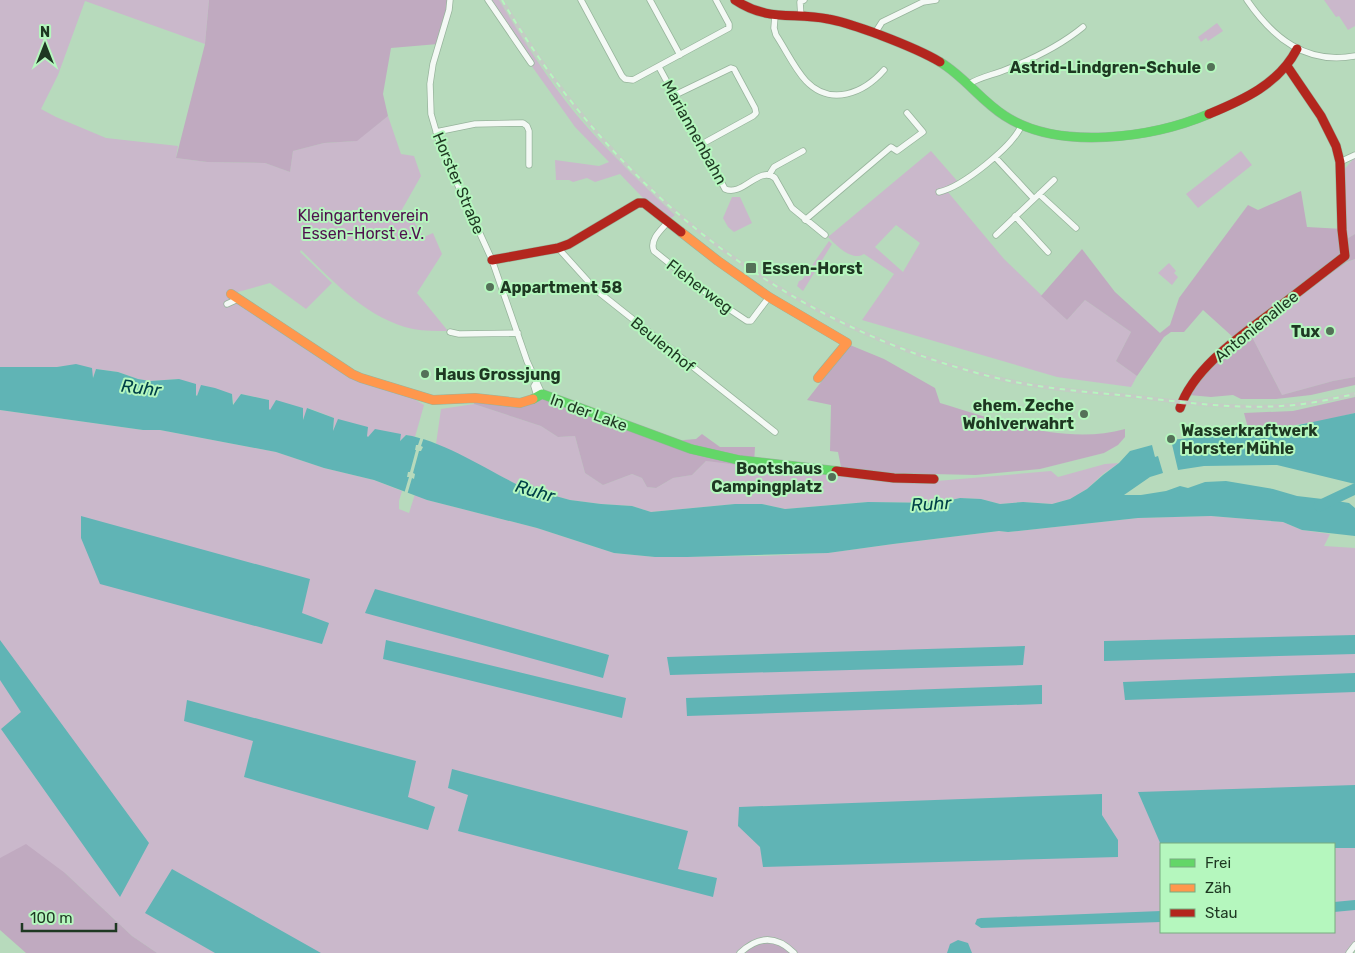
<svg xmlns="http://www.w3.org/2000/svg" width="1355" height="953" font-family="Rubik,sans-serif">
	<rect width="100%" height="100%" fill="#b7dabc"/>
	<!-- green -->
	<path fill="#cab8cb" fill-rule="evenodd" d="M0 0H209L205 44 85 1 58 75 41 109 56 117 106 138 178 146 176 158 207 162 265 163 290 172 293 151 324 143 356 141 388 116 401 154 414 156 421 176 400 213 414 222 424 237 433 233 442 254 417 293 448 331C436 331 424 331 413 329 367 319 333 281 301 250L300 252 332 283 306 309 270 283 238 292 237 297 351 375 406 394 424 405 415 437 406 435 400 441V434L368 437 333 431 334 418 308 408 303 420 276 400 271 410H269V400L241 394 234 405 232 394 198 396 179 379 150 381 138 379 118 372 96 369 93 378 76 365 57 367H0Z
		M489 0H499C526 44 554 90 588 128 616 159 645 187 675 215L669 220 643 198 620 174 595 182 587 178 573 182 569 180H556L555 160 599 166 609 162 575 127 531 65Z
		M1324 0H1355V26L1348 30 1339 16 1336 17Z
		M1217 23 1223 31 1208 41 1206 38 1201 42 1198 37Z
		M931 151 959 183 947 191 1004 259 1067 320 1085 300 1131 332 1116 361 1137 376 1131 387 1057 377 862 320 894 274 864 254C852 262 836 245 828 237ZM896 225 920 243 903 272 875 247Z
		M1241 151 1252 165 1198 208 1186 194Z
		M1355 157V234L1345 240 1343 171Z
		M732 197H740L752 223 734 232 728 227 723 218Z
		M829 241 832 244 803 291 797 286 799 281 802 280Z
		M1355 259V377L1333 381 1282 395 1251 335C1280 312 1322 273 1355 259Z
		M1169 263 1176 271 1174 273 1178 277 1172 285 1158 273Z
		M474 404 541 426 558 437 575 436 585 473 603 485 632 474 642 478 647 487 656 488 673 478 692 475 706 461 765 464 937 481 1051 471 1058 477 1105 464 1119 463 1103 474 1087 489 1077 495 1070 499 1052 504 1023 502 1000 504 981 499 960 498 938 503 868 502 785 509 762 504H735L651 512 632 506 601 504 570 500 541 492 530 484H516L436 444 441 409Z
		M0 410 143 430H160L276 452 324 468 374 480 402 491 399 501V509L409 513 415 494 427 500 537 528 614 553 655 557 761 556 828 553 893 544 999 531 1009 532 1138 518 1211 516 1283 522 1302 530 1330 534 1324 546 1355 548V943L1347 953H797C778 931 756 933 736 953H157L132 936 65 873 0 860ZM1161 844H1334V932H1161Z"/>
	<!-- forest -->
	<path fill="#c0aac0" d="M209 0H450L438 44 391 48 383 94 388 116 357 141 324 143 293 151 290 172 265 163 207 162 176 158 205 44Z
		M1301 191 1307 227 1343 229 1345 240 1355 234V259L1347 262 1314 285 1251 335 1282 395 1333 381 1355 377V385L1311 395 1276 399H1241L1233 395 1211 397 1189 395C1199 376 1232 346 1250 335H1241L1234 338 1203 310 1184 332H1171L1164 337 1137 376 1116 361 1131 332 1085 300 1067 320 1041 296 1082 249 1115 292 1160 333 1170 325 1179 298 1248 205 1258 210Z
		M850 345 884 359 935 388 940 403C997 420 1065 446 1125 429V437L1118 445 1104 453 1040 469 976 475 842 472 838 452 830 451 831 405 807 400Z
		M542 395 675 443 684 440 696 439 702 434 720 447H755L754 463 765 464V471L732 464 706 461 692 475 673 478 656 488 647 487 642 478 632 474 603 485 585 473 575 436 558 437 541 426 474 404 475 399 520 404Z
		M1355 397V413L1322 421 1249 432 1244 413 1293 411Z
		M26 844 65 873 132 936 157 953H26L0 930V858Z
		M761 942H774L793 953H745L751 946Z"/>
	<!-- water -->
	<path fill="#60b4b5" d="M76 364 92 368 93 378 96 369 118 372 138 379 150 381 179 379 196 384V395L197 396 201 385 215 388 232 394 233 405 241 394 269 400V409L270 410 276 400 303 408V420L307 408 334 418 333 431 338 419 368 427 367 436 368 437 375 429 401 434 400 441 406 435C440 440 485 468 516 484H530L541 492 570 500 601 504 632 506 651 512 735 504H762L785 509 868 502 938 503 960 498 981 499 1000 504 1023 502 1052 504 1070 499 1087 489 1103 475 1119 463 1130 451 1152 445 1155 457 1158 456 1163 473 1150 477 1124 495H1141L1166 491 1180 486 1188 488 1205 482 1226 481 1273 489 1297 496 1331 500 1349 503 1355 508V536L1302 530 1283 522 1211 516 1138 518 1008 532 999 531 893 544 828 553 687 557H655L614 553 537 528 427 500 374 480 324 468 276 452 160 430H143L0 410V367H57Z
		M1355 413V484L1277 465 1204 466 1178 470 1171 440 1289 427Z
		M81 516 310 579 302 613 329 623 322 644 100 584 81 538Z
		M375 589 609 655 603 678 365 613Z
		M1355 635V654L1104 661V641Z
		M0 640 149 843 120 897 1 729 21 712 0 680Z
		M386 640 626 698 622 718 383 659Z
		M1025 646 1023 665 670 675 667 657Z
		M1355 673V692L1125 700 1123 682Z
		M1042 685V704L687 716 686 698Z
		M187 700 416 761 408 797 435 807 428 830 244 777 253 741 184 721Z
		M452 769 688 831 678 869 717 878 713 897 458 831 468 795 448 788Z
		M1355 785V848H1334V844L1161 845 1138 792Z
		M1102 794V815L1118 840V857L763 867 760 847 738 826 739 807Z
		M172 869 321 953H215L145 913Z
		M1355 900V910L1334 912V902Z
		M1161 911V922L981 928 975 924 977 919 981 918Z
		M958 940 968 943 972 953H947L950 944Z"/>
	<!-- pier -->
	<path fill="#b7dabc" d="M421 436 424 437 421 446 423 447 421 451H419L413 473 415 474 414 479 412 478 407 495 404 494 409 477H407L408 472H410L416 450H415L416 445H418Z"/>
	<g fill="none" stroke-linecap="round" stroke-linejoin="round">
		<!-- river -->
		<path stroke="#60b4b5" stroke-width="11" d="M1319 506 1355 489"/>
		<defs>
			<path id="street" d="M450 0 449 10 433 64 430 84 431 114 441 148 492 260 527 361 542 394
				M488 0 531 63
				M581 0 622 76 625 79 633 80 729 28V24L716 0
				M650 0 680 55
				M1247 0C1273 38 1306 65 1355 56
				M775 16 774 28 776 35C786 50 794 68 806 81 831 107 864 93 884 70
				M801 17 800 2 804 0
				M875 33 882 22 923 2 936 0
				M659 67 725 189C743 197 759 165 775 178L792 208 825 235
				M969 84C980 77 993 75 1005 70 1033 59 1060 46 1083 27
				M675 95 731 68 734 69 755 108 756 113 753 116 702 144
				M436 132 475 124 523 123 527 126 529 131V165
				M995 157 1034 199
				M1340 162 1355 155
				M769 175 774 167 803 151
				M939 192C962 187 1014 146 1022 124
				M1039 194 1076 228
				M1015 216 1048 252
				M805 220 891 147 897 151 923 132 907 113
				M668 222C661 230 649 240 654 251L714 299 747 321H751L769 297
				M996 235 1054 180
				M558 248 596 290 775 432
				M227 304 238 299
				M450 332 459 334 518 333
				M536 383 534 386 537 396
				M740 953C758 936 776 935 794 953
				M1349 953 1355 945"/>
			<path id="fast" d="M940 62C965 77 981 101 1005 116 1059 151 1152 138 1209 114
				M533 399 542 394 691 449 739 460 836 471"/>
			<path id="slow" d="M681 232 718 261 769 297 847 343 818 378
				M231 294 352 374 361 378 433 400 475 398 520 403 533 399"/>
			<path id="jam" d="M735 0C768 22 793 12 828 19 846 22 863 29 880 35 901 43 922 51 940 62
				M1209 114C1243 100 1279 84 1297 49
				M492 260 558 248 569 244 638 203H644L681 232
				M1180 408C1193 368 1242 335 1275 310 1298 292 1322 274 1345 256L1342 230 1340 162 1336 146 1321 116 1287 66
				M836 471 894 478 934 479"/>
		</defs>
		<!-- street casing -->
		<use href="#street" stroke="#97b49c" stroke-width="7"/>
		<!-- fast casing -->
		<use href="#fast" stroke="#97b49c" stroke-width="10"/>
		<!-- slow casing -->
		<use href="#slow" stroke="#97b49c" stroke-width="10"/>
		<!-- jam casing -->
		<use href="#jam" stroke="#97b49c" stroke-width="10"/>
		<!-- street -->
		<use href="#street" stroke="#f4f9f5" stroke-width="5.5"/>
		<!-- fast -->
		<use href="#fast" stroke="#63d668" stroke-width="9"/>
		<!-- slow -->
		<use href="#slow" stroke="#ff974d" stroke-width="9"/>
		<!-- jam -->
		<use href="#jam" stroke="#b3261e" stroke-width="9"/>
		<defs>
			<path id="rail" d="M502 0C615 192 787 330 1005 380 1046 389 1089 392 1130 396 1180 402 1231 409 1281 406 1306 405 1331 399 1355 394"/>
		</defs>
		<!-- rail casing -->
		<use href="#rail" stroke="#c3cdc4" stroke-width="4"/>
		<!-- rail -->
		<use href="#rail" stroke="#b5f7be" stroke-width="2" stroke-dasharray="5.5" stroke-linecap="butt"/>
	</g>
	<!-- markers -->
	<g fill="#547158" stroke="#b5f7be" stroke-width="2">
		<circle cx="1211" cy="67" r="5"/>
		<rect x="745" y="262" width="12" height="12" rx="2.5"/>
		<circle cx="490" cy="287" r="5"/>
		<circle cx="1330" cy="331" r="5"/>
		<circle cx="425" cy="374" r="5"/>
		<circle cx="1084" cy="414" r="5"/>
		<circle cx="1171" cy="439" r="5"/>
		<circle cx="832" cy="477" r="5"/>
	</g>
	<g text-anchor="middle" stroke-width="4" stroke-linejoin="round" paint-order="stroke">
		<!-- poi labels -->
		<g font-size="16" font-weight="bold" fill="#1e3822" stroke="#b5f7be" text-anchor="end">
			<text x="1201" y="73">Astrid-Lindgren-Schule</text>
			<text x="762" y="274" text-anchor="start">Essen-Horst</text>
			<text x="500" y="293" text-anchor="start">Appartment 58</text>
			<text x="1320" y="337">Tux</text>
			<text x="435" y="380" text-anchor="start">Haus Grossjung</text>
			<text x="1074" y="411">ehem. Zeche<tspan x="1074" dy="18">Wohlverwahrt</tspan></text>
			<text x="1181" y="436" text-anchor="start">Wasserkraftwerk<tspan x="1181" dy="18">Horster Mühle</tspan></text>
			<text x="822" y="474">Bootshaus<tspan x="822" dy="18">Campingplatz</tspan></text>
		</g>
		<!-- street labels -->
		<g font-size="16" fill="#1e3822" stroke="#b5f7be">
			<text transform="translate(695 132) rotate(61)" y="6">Mariannenbahn</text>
			<text transform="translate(459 183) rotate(67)" y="6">Horster Straße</text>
			<text transform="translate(700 286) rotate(37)" y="6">Fleherweg</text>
			<text transform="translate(1256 326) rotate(-39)" y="6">Antonienallee</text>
			<text transform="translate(663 344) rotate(39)" y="6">Beulenhof</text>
			<text transform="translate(589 412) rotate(20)" y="6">In der Lake</text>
		</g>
		<!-- park labels -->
		<g font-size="16" fill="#4f114e" stroke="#b5f7be">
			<text x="363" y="221">Kleingartenverein<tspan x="363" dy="18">Essen-Horst e.V.</tspan></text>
		</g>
		<!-- water labels -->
		<g font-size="18" font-style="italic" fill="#004048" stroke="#b5f7be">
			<text transform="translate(141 388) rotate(7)" y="6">Ruhr</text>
			<text transform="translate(535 491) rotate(16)" y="6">Ruhr</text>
			<text transform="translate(931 504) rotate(-3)" y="6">Ruhr</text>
		</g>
	</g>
	<!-- legend -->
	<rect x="1160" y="843" width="175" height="90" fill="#b5f7be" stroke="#79ab80"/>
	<rect x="1170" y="859" width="25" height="8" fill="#63d668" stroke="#79ab80"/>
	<text x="1205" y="868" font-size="15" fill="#1e3822">Frei</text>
	<rect x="1170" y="884" width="25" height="8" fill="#ff974d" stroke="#79ab80"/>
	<text x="1205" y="893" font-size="15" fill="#1e3822">Zäh</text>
	<rect x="1170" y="909" width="25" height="8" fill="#b3261e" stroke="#79ab80"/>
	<text x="1205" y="918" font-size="15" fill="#1e3822">Stau</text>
	<!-- north arrow -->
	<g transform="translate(45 45)" stroke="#b5f7be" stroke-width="4" paint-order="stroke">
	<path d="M0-4L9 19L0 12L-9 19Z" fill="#1e3822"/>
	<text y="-8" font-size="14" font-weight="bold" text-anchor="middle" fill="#1e3822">N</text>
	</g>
	<!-- scale -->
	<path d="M22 923v8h94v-8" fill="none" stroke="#1e3822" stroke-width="2.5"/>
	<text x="30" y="923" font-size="15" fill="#1e3822" stroke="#b5f7be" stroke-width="4" paint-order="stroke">100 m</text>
</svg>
